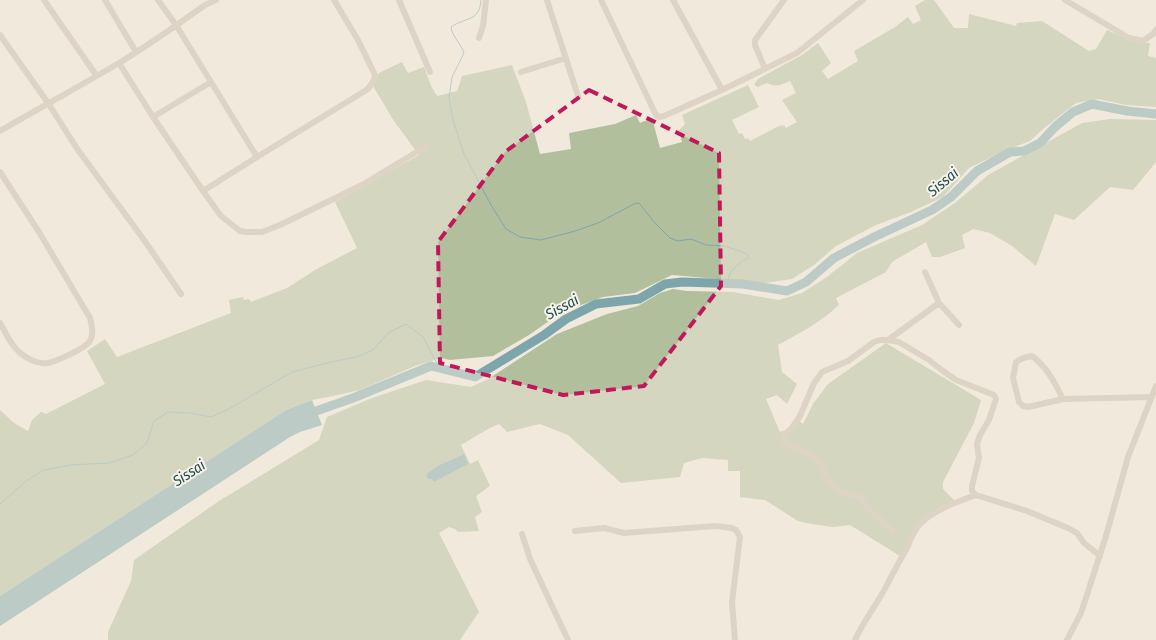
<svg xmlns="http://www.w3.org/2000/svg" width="1156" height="640" font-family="'Fira Sans Condensed',sans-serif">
	<rect width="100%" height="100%" fill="#f1e9dc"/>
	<!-- green -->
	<path fill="#b1bf9d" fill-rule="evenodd" d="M925 0H934L954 28H968L969 14 1016 26 1017 23 1042 21 1089 51 1096 49 1107 30 1134 42 1150 43 1148 56 1156 58V107L1126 105 1098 99 1076 103 1043 129 1030 141 1006 150 969 168 943 197 911 212 876 225 836 246 814 265 792 279 765 283 672 275 635 293 603 297 562 312 529 335 493 356 450 360 441 358 415 366 360 390 333 396 312 400 286 410 0 596V410L14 423 28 431 32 420 41 412 46 414 105 384 87 351 105 339 117 357 231 313 229 300 243 297 244 300 249 299 251 302 287 288 315 270 357 248 335 202 419 155 394 121 373 86 379 73 402 62 408 73 424 67 431 86 437 96 457 91 462 76 512 65 526 102 540 154 571 149 569 133 615 124 636 115 640 123 652 118 660 148 682 142 679 130 685 124 682 115 748 85 759 107 732 120 739 134 742 133 745 139 748 138 750 141 781 125 782 126 784 125 786 128 797 122 782 100 796 93 790 81C780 85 777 88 767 83L758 87 754 85 758 79 802 55 818 43 831 63 822 71 828 79 858 61 854 51 895 27 908 17 913 24 921 20 915 6Z
		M1110 119 1156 120V162L1133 190 1110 187 1074 220 1055 214 1036 266 1012 246 990 233 973 229 962 235 965 248 940 257H932L926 242 892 262 886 272 836 298 839 305C821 322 800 333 778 345L782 372 797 384 787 404 777 395 766 399 780 432 793 428 799 421 803 424 813 404 828 384 886 343 981 400 974 423 943 482V489L955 501 917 524 900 556 850 525 833 527 811 524 798 521 765 500 740 497V471H728V460L702 458 684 463 680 477 621 483 568 435 540 424 507 432 499 424 488 429 461 445 470 464 478 460 490 486 476 496 482 512 475 517 479 531 458 532 455 529 449 527 439 533 479 612 460 640H108V632L131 581 134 560 219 501 319 440 327 417 372 398 426 380 471 387 488 379 557 334 607 314 638 306 660 293 673 289 687 291 733 292 779 300 802 293 827 277 857 253 922 225 955 203 988 175 1082 123ZM464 454 450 473 434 482 426 474 437 466Z"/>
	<!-- water -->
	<path fill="#7da6ac" d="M312 400 322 425 300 432 290 437 0 626V596L286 410Z
		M464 454 468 464 434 482 431 479H428L426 474 437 466Z"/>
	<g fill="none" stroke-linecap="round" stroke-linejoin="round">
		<!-- stream -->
		<path stroke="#7da6ac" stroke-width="1" d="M481 0C480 22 465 17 451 27 452 37 461 43 464 53L452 77 449 98 453 120 464 154 491 205 506 229 520 237 541 240 575 231 598 223 634 204 639 203 654 222 670 238 678 241 691 239 706 245 724 246 740 251 748 255V258C736 265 730 269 727 283
			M0 504 26 481 44 470 71 465 109 463 133 455 147 443 154 421 168 412 190 413 211 417 229 409 292 372 331 362 356 357 373 350 388 333 406 324 423 337 440 369"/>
		<!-- river -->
		<path stroke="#7da6ac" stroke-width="9" d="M305 415 353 398 431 366 475 377 544 335 566 319 596 304 639 299 665 284 682 282 743 284 787 291 806 282 834 258 874 237 932 210 951 197 977 171 1010 152 1024 151 1040 143 1055 127 1073 112 1092 104 1127 111 1156 114"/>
		<!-- minor -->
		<path stroke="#c8baa9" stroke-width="6" d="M44 0 96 75
			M105 0 136 52
			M399 0 430 72
			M547 0 578 96
			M601 0 656 115 659 117 664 116 722 90 797 53 863 0
			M673 0 722 90
			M1065 0 1129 38 1143 41 1153 34 1156 30
			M0 35 48 103 78 150 144 240 181 294
			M479 38 483 26 486 0
			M119 63 153 117 203 191 221 216 240 231 246 232H262L280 225 362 185 425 147
			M765 69 755 45V40L784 0
			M521 72 566 58
			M153 117 211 82 176 25 158 0
			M0 131C40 108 80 86 119 63 149 45 177 25 205 5L216 0
			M257 157 368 89 374 80 375 75 358 40 334 0
			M0 172 39 232 90 318C92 326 94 333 90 341 86 348 57 361 48 363 41 364 32 361 26 357 13 350 7 335 0 323
			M203 191 257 157 211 82
			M939 303 959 325
			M888 340 939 303 925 272
			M1063 399C1055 383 1047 367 1032 356L1023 358 1016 362 1013 378 1019 402 1023 406 1028 407 1063 399 1151 397
			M575 531 604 528 624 533 715 526 732 528 736 530 740 537 732 602 735 640
			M892 531 875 515 867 507 862 499 859 497 840 492 837 490 828 479 818 460 796 447 790 446 784 441V437L786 433 792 428 800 416 814 383 822 372 848 361 874 342 880 340H888L899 342 929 360 939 368 956 380 994 395 996 399 989 420 980 435 977 444 979 458 972 486V491L976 495 1027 511 1068 528 1077 533 1084 543 1100 556
			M522 534 530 559 568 640
			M855 640C864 620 878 603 888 583 894 571 901 559 908 546 911 538 915 529 921 523 936 509 957 502 976 495
			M1067 640 1081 613 1106 536 1128 457 1156 386"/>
	</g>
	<!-- marked area -->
	<path d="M0 0H1156V640H0ZM589 90 719 153 721 286 644 386 563 395 440 363 438 242 505 152Z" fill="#f1e9dc" fill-opacity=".55" fill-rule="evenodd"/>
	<path fill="none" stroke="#c2185b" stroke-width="4" stroke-dasharray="10 6" stroke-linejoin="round" d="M589 90 719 153 721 286 644 386 563 395 440 363 438 242 505 152Z"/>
	<g text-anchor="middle" stroke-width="4" stroke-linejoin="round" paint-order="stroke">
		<!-- water labels -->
		<g font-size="15" font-style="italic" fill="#204d55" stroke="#f8f2e8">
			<text transform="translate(943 182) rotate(-40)" y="5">Sissai</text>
			<text transform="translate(562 307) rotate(-29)" y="5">Sissai</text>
			<text transform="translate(189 473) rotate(-33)" y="5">Sissai</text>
		</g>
	</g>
</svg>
